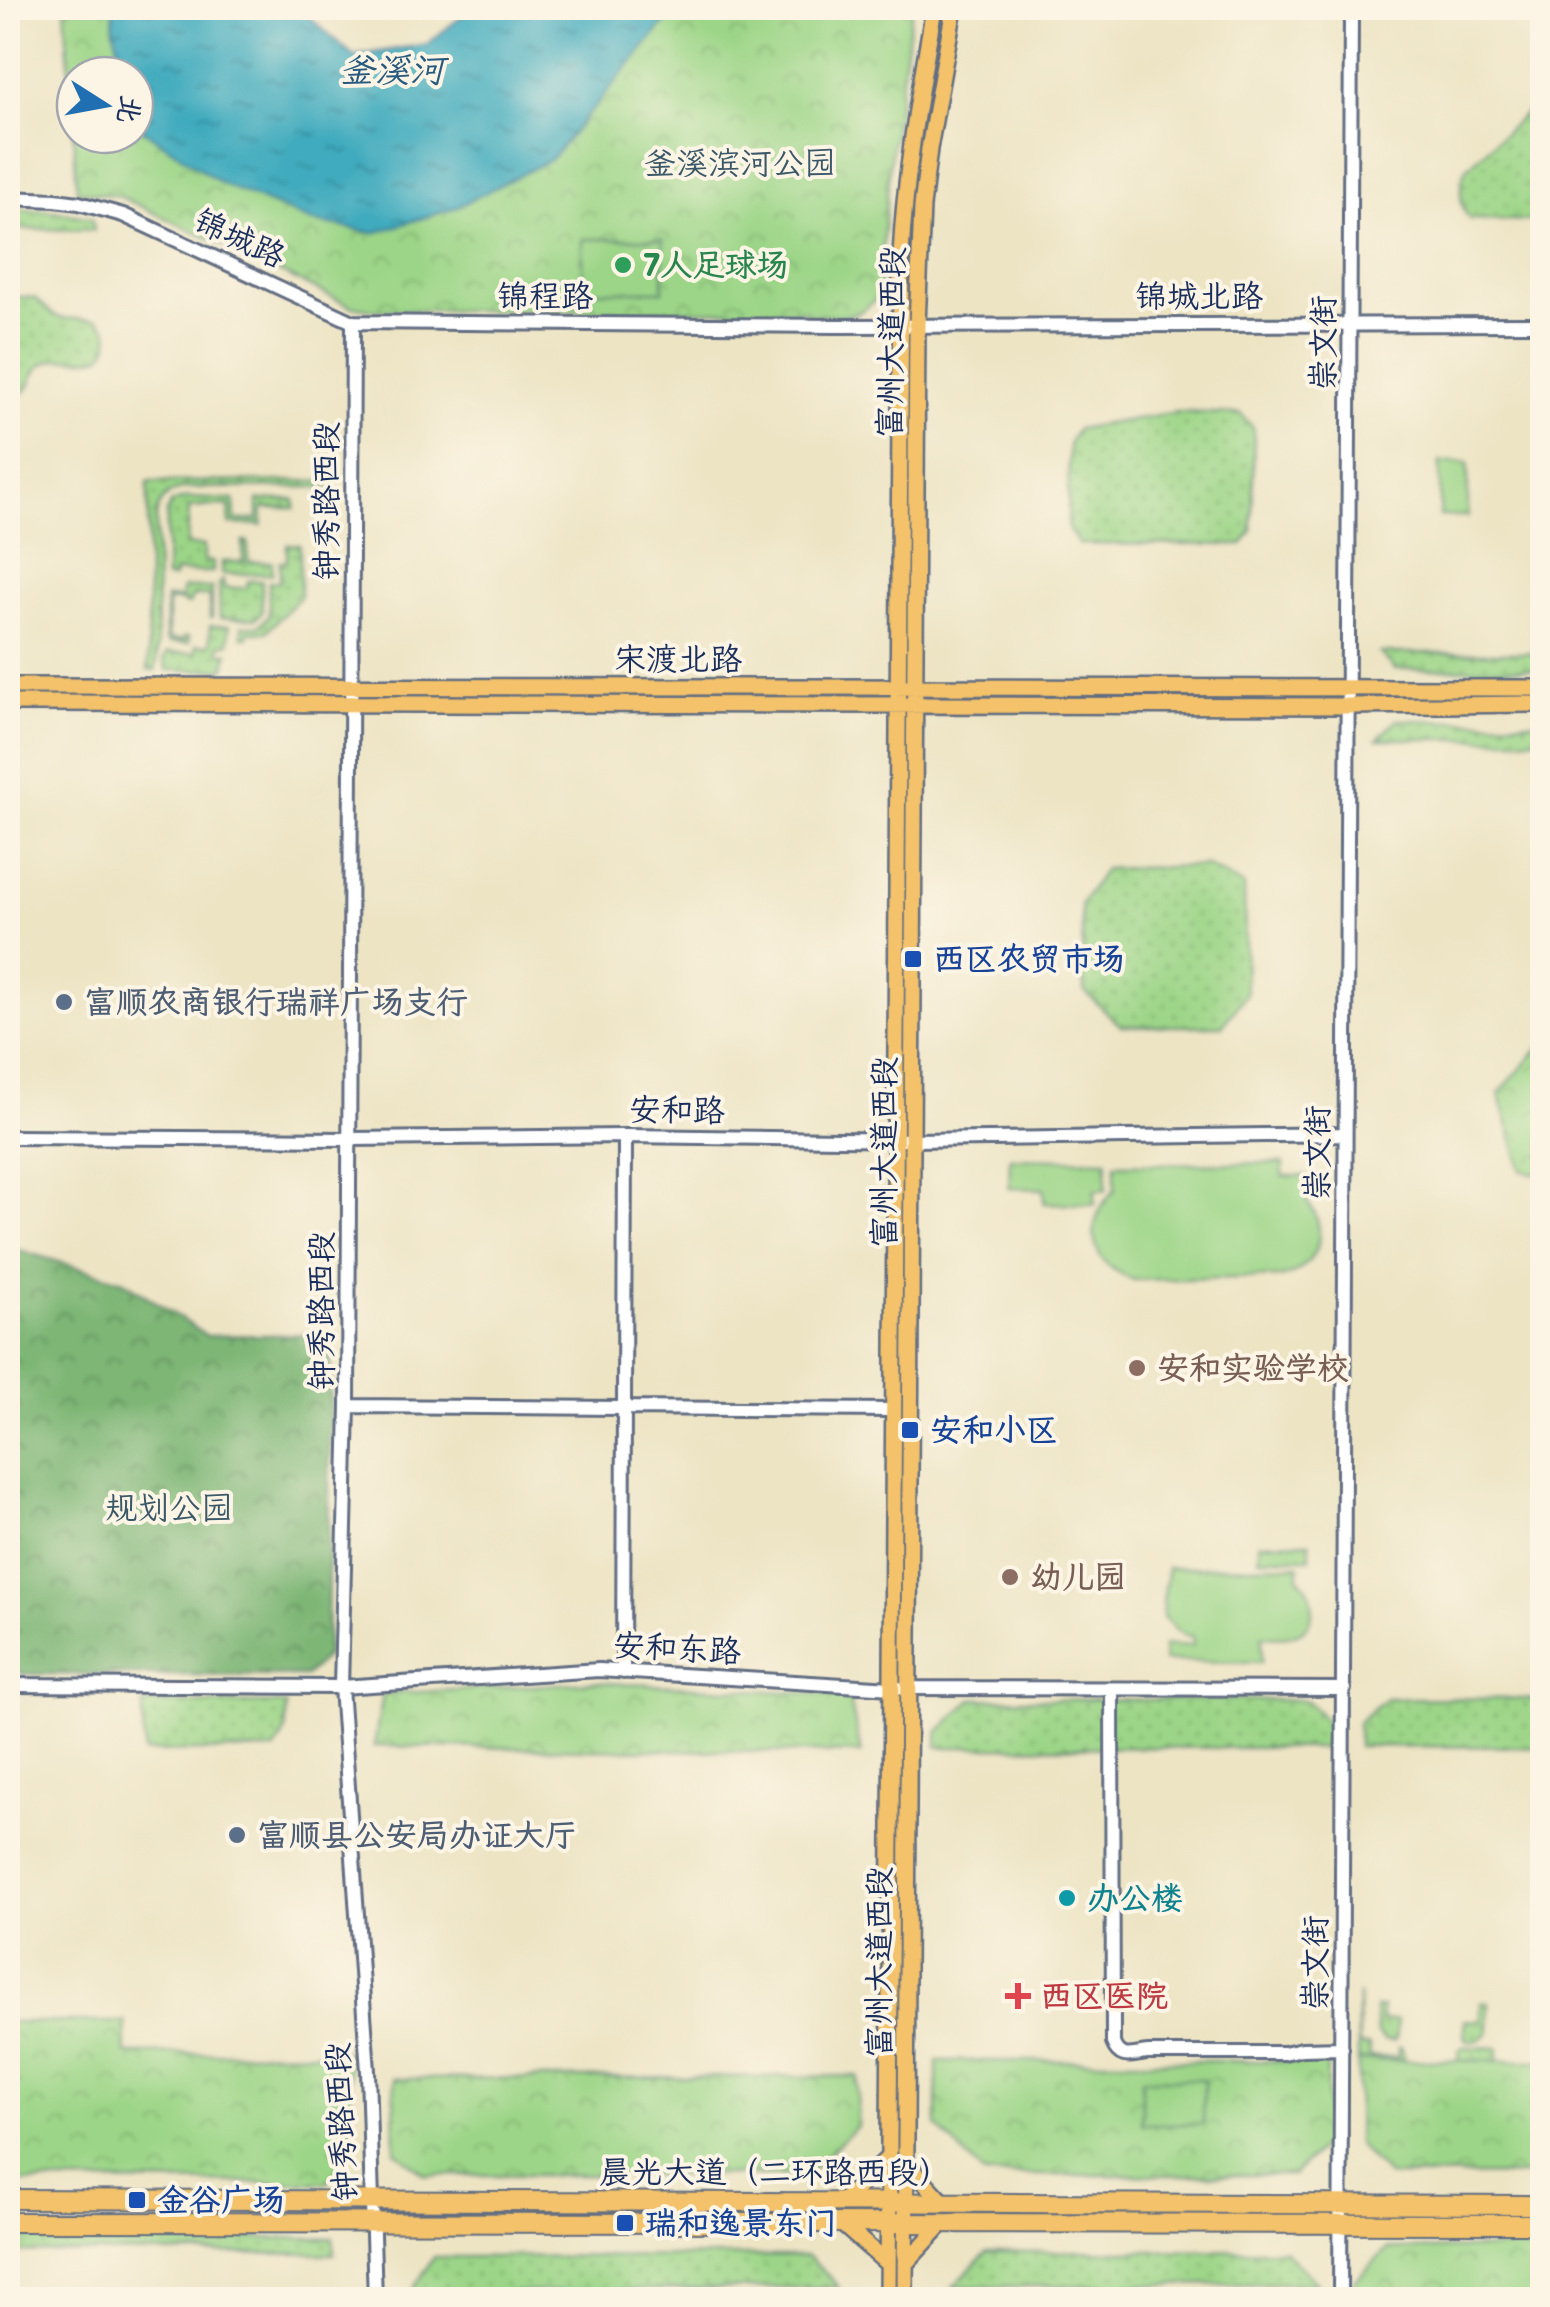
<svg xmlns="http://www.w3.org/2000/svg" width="1550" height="2307" font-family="'Balsamiq Sans','LXGW WenKai TC',sans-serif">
	<defs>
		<pattern id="grass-dots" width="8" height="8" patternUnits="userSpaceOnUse" patternTransform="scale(2.5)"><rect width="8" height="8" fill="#9cd587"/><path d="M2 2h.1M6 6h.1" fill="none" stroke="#86b777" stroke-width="1.8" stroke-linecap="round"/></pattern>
		<pattern id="forest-crowns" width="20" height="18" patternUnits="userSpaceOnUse" patternTransform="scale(2.5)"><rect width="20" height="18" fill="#7db674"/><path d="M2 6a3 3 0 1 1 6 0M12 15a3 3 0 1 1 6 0" fill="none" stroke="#669462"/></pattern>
		<pattern id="park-crowns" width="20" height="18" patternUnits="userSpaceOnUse" patternTransform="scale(2.5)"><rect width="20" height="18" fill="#9cd587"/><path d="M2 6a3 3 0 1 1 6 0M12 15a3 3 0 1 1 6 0" fill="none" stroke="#86b777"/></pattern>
		<pattern id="water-ripples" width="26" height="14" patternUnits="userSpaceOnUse" patternTransform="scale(2.5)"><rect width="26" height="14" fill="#3fabbe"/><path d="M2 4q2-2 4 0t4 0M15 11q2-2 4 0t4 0" fill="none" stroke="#348c9e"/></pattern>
	</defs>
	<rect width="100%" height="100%" fill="#fcf5e5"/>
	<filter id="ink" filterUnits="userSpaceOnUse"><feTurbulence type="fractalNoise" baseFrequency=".01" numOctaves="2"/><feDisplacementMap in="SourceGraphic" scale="20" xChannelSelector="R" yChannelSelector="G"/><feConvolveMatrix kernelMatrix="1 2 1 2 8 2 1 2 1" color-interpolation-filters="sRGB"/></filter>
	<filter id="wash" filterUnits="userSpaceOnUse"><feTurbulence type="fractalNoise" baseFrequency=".0048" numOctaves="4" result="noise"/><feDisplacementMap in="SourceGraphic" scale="40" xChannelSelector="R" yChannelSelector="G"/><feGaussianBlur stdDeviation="2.25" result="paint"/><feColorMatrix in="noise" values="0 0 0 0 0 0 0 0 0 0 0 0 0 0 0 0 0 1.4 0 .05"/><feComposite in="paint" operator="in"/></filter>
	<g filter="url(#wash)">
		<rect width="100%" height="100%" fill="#ede4c4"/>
		<!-- grass -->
		<path fill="url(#grass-dots)" stroke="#5c8272" stroke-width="2.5" d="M1542 98V221L1470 219C1458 208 1459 182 1466 169Z
			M8 209 55 211 92 218 94 230 8 229Z
			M8 296 35 298 51 313 61 318 98 320 108 330C116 378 62 347 41 366 25 379 37 395 8 395Z
			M1176 412 1241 414 1254 429 1252 531 1242 545 1079 544 1068 529 1069 442 1077 429Z
			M332 481 330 485 321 487 185 488C168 491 158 500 156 518L157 662 155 670H148V482Z
			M186 498 234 500 235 520H258V500H295V508H263L262 525 230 524 229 505 189 508 187 545 204 546V561L213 562V572H175L174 578H166L167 512 172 503Z
			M243 542H248V562H272V574H222V562H243Z
			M287 545H300V597L266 632H248V637H242V626H258L269 616V582H280V562L287 561Z
			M223 580 224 588H247L248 581H262V613L255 619 220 618 219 583Z
			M185 588H212V618H210V596H193L189 604H184V601H168V635L170 640H184V637H189V643H169L166 640V598H182V590Z
			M210 626H229V643L219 645 220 653H228L225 667 220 670H167L164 660 167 653H196V645H210Z
			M1380 653H1542V669H1395Z
			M1396 720 1542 722V739H1378Z
			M1206 866 1244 886 1246 994 1222 1026H1121L1084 991 1081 904 1104 869Z
			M1386 1698 1542 1699V1747L1358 1746V1722Z
			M972 1699 1306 1700 1329 1724V1748L938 1747V1732Z
			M143 1703 286 1704V1730L275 1750 144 1752Z
			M1358 1993 1359 2046H1369L1370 2057H1398V2047L1402 2048 1404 2060H1358Z
			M1481 2002H1489L1488 2033 1478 2041 1468 2040 1465 2037V2020L1481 2021Z
			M1375 2008H1382V2021L1397 2020V2036L1394 2041 1384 2040 1377 2034Z
			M1463 2047 1498 2048V2061L1459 2060V2050Z
			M8 2238H333L334 2254 8 2252Z
			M1284 2250 1317 2283 953 2287 987 2252Z
			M807 2256 839 2287 410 2294 434 2257Z"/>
		<!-- forest -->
		<path fill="url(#forest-crowns)" stroke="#4c7269" stroke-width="2.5" d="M8 1247 124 1281 207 1336 331 1334 327 1656 305 1676 21 1674 8 1661Z"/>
		<!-- park -->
		<path fill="url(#park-crowns)" stroke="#5c8272" stroke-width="2.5" d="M65 8H113L114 31 127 75H75V135H135V104L142 129 674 12 677 8H912L889 168 879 294C859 323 838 315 807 315L806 311 376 310 351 306 119 196 77 191Z
			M1542 1045V1174L1522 1171 1499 1093Z
			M593 1682 849 1695 861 1753 374 1746 383 1694Z
			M8 2022H125L126 2054 349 2052 351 2152 326 2183 8 2182Z
			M1358 2060 1542 2061V2175L1388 2176 1357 2144Z
			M937 2061H1327V2142L1293 2175H984L937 2126Z
			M858 2076 857 2126 806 2175H426L395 2151 394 2079Z
			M1542 2248V2299H1354V2282L1387 2249Z"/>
		<!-- pitch -->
		<path fill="#9cd587" stroke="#5c8272" stroke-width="2.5" d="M583 239H663V291H583Z
			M1440 462H1468V516H1440Z
			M1010 1158 1107 1160 1106 1190H1095V1204L1044 1203V1189L1009 1188Z
			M1283 1163V1176H1307C1307 1183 1305 1193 1307 1200 1307 1202 1314 1212 1315 1214 1327 1242 1311 1268 1284 1277L1134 1280C1088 1264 1082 1223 1115 1190V1164Z
			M1310 1542V1558H1259V1543Z
			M1299 1565V1578C1316 1592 1320 1624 1295 1634 1286 1638 1273 1636 1262 1636V1662L1163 1661 1164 1646 1193 1645V1637L1180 1633 1163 1617C1161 1600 1167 1585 1167 1568Z
			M1142 2079H1204L1203 2124H1142Z"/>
		<!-- water -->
		<path fill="url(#water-ripples)" stroke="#2d6d8e" stroke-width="2.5" d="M113 8H301L304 13 354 56 427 44 472 8H677L551 159 455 208 374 233 310 221 222 184 142 129 135 104V75H127L114 31Z"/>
	</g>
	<g filter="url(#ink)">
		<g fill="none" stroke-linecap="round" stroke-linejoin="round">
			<defs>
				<path id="minor" d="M8 198 55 200 79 203 123 215 353 322 834 326 1542 324
					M353 322 348 1406 341 1687 368 2071 375 2300
					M8 1137 350 1139 625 1136 912 1140 1345 1134
					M348 1406 894 1410
					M623 1672 625 1136
					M8 1685 341 1687 599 1670 892 1688 1344 1689
					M1112 1689 1113 2043C1120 2062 1133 2054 1148 2053H1284L1302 2049 1342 2048
					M1340 2300 1351 8"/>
				<path id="major" d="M8 686 1542 688
					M8 703 1348 706 1542 704
					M906 2162 944 2203
					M842 2202 889 2157
					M841 2223 888 2264
					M905 2264 943 2223
					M888 2300 901 256C905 172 920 90 934 8
					M905 2300 917 325 922 207 929 149 954 8"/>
				<path id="highway" d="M8 2199 1542 2205
					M8 2222 1542 2224"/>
			</defs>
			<!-- minor casing -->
			<use href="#minor" stroke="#646e82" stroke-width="18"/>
			<!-- major casing -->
			<use href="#major" stroke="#646e82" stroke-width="20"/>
			<!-- highway casing -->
			<use href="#highway" stroke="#646e82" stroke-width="22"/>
			<!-- minor -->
			<use href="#minor" stroke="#fff" stroke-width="12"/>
			<!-- major -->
			<use href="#major" stroke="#f3c26a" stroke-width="15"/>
			<!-- highway -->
			<use href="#highway" stroke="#f3c26a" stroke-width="18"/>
		</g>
	</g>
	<!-- markers -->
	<circle fill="#2e9e5b" stroke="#fcf5e5" stroke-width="4" cx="623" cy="265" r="10"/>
	<g fill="#1a4fb4" stroke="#fcf5e5" stroke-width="4">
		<rect x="903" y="949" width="20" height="20" rx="5"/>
		<rect x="900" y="1420" width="20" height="20" rx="5"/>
		<rect x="127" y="2190" width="20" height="20" rx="5"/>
		<rect x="615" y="2213" width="20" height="20" rx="5"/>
	</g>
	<g fill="#5c6f8a" stroke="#fcf5e5" stroke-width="4">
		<circle cx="64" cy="1002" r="10"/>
		<circle cx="237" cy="1835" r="10"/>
	</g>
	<g fill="#8d6e63" stroke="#fcf5e5" stroke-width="4">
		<circle cx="1137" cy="1368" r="10"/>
		<circle cx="1010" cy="1577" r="10"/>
	</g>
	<circle fill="#0f9aa8" stroke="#fcf5e5" stroke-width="4" cx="1067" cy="1898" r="10"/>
	<path fill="#e0444e" stroke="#fcf5e5" stroke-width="4" d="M1013 1981h10v10h10v10h-10v10h-10v-10h-10v-10h10z"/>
	<g text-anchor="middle" stroke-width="8" stroke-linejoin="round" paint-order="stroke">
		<!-- park labels -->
		<g font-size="32" fill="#3b5868" stroke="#fcf5e5">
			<text x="740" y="174">釜溪滨河公园</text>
			<text x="169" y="1519">规划公园</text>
		</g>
		<!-- street labels -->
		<g font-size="32" fill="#1b2f5e" stroke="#fcf5e5">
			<text transform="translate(240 238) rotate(25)" y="11">锦城路</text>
			<text x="545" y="307">锦程路</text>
			<text x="1199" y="307">锦城北路</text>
			<text transform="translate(891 342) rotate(-89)" y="11">富州大道西段</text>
			<text transform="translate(1323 343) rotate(-90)" y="11">崇文街</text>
			<text transform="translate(326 501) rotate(-90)" y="11">钟秀路西段</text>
			<text x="678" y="670">宋渡北路</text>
			<text transform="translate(677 1110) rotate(1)" y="11">安和路</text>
			<text transform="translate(884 1152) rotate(-90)" y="11">富州大道西段</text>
			<text transform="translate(1317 1153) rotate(-90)" y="11">崇文街</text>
			<text transform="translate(321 1311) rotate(-90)" y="11">钟秀路西段</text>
			<text transform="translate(677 1648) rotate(3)" y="11">安和东路</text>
			<text transform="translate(879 1962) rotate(-90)" y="11">富州大道西段</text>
			<text transform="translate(1315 1963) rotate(-90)" y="11">崇文街</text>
			<text transform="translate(341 2122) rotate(-93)" y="11">钟秀路西段</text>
			<text x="775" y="2183">晨光大道（二环路西段）</text>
		</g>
		<!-- leisure labels -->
		<g font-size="32" font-weight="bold" fill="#27864d" stroke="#fcf5e5" text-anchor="start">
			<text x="643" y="276">7人足球场</text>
		</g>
		<!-- transit labels -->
		<g font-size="32" font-weight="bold" fill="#164399" stroke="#fcf5e5" text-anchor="start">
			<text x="933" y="970">西区农贸市场</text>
			<text x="930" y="1441">安和小区</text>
			<text x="157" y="2211">金谷广场</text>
			<text x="645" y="2234">瑞和逸景东门</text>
		</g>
		<!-- service labels -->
		<g font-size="32" font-weight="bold" fill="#4e5e75" stroke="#fcf5e5" text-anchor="start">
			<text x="84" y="1013">富顺农商银行瑞祥广场支行</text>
			<text x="257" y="1846">富顺县公安局办证大厅</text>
		</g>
		<!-- education labels -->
		<g font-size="32" font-weight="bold" fill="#785e54" stroke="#fcf5e5" text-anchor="start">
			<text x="1157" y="1379">安和实验学校</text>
			<text x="1030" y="1588">幼儿园</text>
		</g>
		<!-- culture labels -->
		<g font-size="32" font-weight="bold" fill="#0d838f" stroke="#fcf5e5" text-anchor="start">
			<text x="1087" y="1909">办公楼</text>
		</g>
		<!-- health labels -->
		<g font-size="32" font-weight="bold" fill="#be3a42" stroke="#fcf5e5" text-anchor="start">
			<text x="1040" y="2007">西区医院</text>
		</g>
		<!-- water labels -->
		<g font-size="35" font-style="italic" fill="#285a80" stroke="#fcf5e5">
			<text x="392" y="82">釜溪河</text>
		</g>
	</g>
	<!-- margin -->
	<rect width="1550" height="2307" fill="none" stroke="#fcf5e5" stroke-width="40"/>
	<!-- north arrow -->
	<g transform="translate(105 105) rotate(101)"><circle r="48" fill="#fcf5e5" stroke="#a2a6af" stroke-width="2.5"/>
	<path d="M0-8L18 38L0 25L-18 38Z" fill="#1f6fb2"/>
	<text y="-15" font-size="28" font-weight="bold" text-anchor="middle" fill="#1b2f5e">北</text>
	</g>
</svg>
